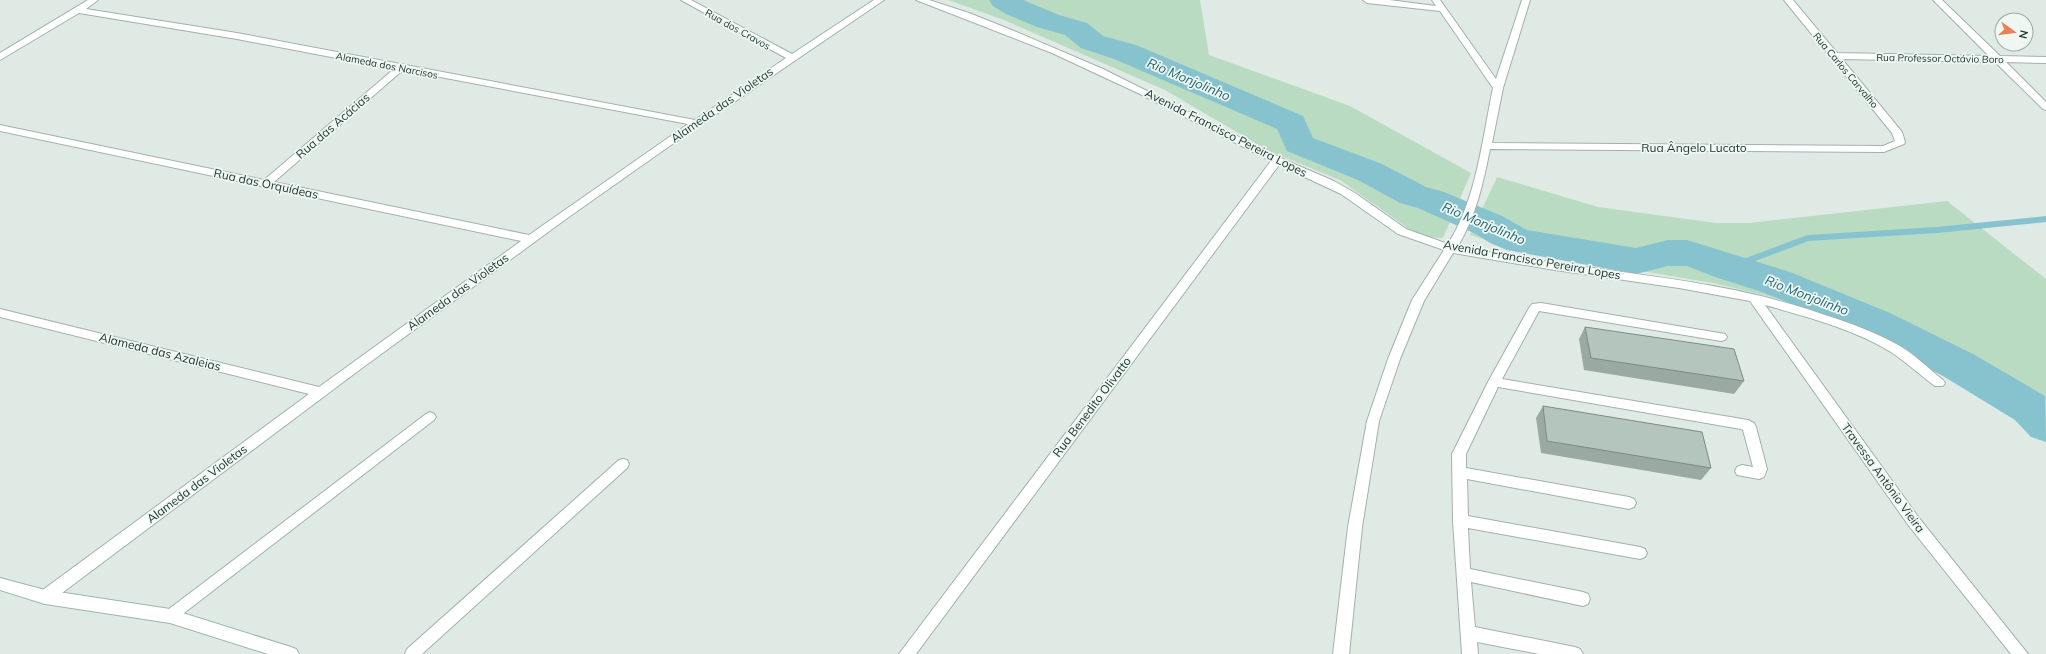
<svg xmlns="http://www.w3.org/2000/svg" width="2046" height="654" font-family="Mulish,sans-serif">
	<rect width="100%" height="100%" fill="#dfeae5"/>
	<!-- green -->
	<path fill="#b8dbc1" d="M948 0H1200L1209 55 1350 106 1471 173 1443 238 1429 237 1409 229 1340 180 1269 151 1165 90 1004 20Z
		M1497 177 1598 207 1716 223H1749L1947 201 2046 279V439L2025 416 1984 399 1942 369 1891 338 1830 311 1713 283 1528 252 1470 235Z"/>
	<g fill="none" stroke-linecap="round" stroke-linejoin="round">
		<!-- stream -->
		<path stroke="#87c3cf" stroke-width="6" d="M1728 268 1808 238 1937 230 2046 219"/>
		<!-- river -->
		<path fill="#87c3cf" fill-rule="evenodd" d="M989 0H1023L1059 15 1087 23 1103 36 1136 45 1303 116 1313 138 1382 164 1426 187 1444 192 1502 216 1527 230 1636 248 1668 240H1687L1790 272 1890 313 1973 354 2045 396 2046 442 2031 437 2015 420 1943 376 1862 333 1762 292 1715 277 1687 266H1668L1636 274 1507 250 1490 243 1476 234 1418 208 1400 203 1358 180 1287 151 1277 129 1114 59 1081 48 1065 35 1037 27 1006 14 993 6Z"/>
		<defs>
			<path id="lane" d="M430 412 434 414 436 417 434 420 175 620 170 622 165 620 163 616 165 612 426 414Z
				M623 459 627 460 629 464 627 468 422 654H405L407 649 619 460Z"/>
			<path id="street" d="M88 0H98L86 9 237 33 695 120 786 58 681 0H691L792 54 874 0H884L671 145 566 219 358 371 50 602 45 604 40 602 38 597 40 592 309 394 0 317V309L319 387 521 241 0 131V125L264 180 394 69 237 39 79 13 0 60V53ZM403 70 688 124 529 235 274 182Z
				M916 0H929L969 13 1014 31 1103 69 1285 160 1334 181 1355 193 1406 229 1448 244C1477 198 1482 140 1493 88L1440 11 1367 3 1363 0H1389L1436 6 1432 0H1440L1496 79 1522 0H1530L1503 88 1492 143 1883 146 1895 141 1892 133 1784 0H1793L1837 53 1989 56 1933 0H1942L2000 56 2046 57V63L2006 62 2046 102V110L2043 109 1995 62 1842 59 1902 132 1905 142 1904 144 1884 152 1490 149C1483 184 1476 216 1458 246 1580 273 1707 273 1825 315 1850 323 1875 332 1898 345 1914 354 1928 368 1943 380L1945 383 1943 386H1935C1920 375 1906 362 1891 352 1854 329 1807 317 1765 305L1919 518 2028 654H2011L1909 526 1750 301 1679 288 1555 270 1453 253 1424 301 1400 359 1379 421 1362 527 1349 654H1333L1348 527 1367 421 1388 359 1412 300 1444 250 1398 234 1341 194 1279 165 916 654H899L1271 161 1140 94 1052 53Z
				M1541 303 1725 334 1727 337 1725 340 1721 341 1539 311 1502 379 1748 420 1754 423 1756 427 1767 469 1764 477 1759 479 1737 475 1735 471 1737 467 1742 465 1753 467 1743 430 1741 429 1498 387 1466 454V468L1629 497 1634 499 1636 503 1634 507 1629 509 1467 479 1468 516 1640 547 1645 549 1647 553 1645 557 1640 559 1468 528 1470 569 1583 592 1588 594 1590 599 1588 604 1583 606 1471 582 1475 627 1575 647 1580 649 1583 654H1539L1477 642 1478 654H1462L1453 521 1452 454 1488 382 1529 308 1532 304Z"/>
			<path id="secondary" d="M0 578 45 590 170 609 291 647 296 649 299 654H268L170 623 45 604 0 590Z"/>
		</defs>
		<!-- lane casing -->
		<use href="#lane" stroke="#a2b1ac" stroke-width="2"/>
		<!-- street casing -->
		<use href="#street" stroke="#a2b1ac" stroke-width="2"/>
		<!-- secondary casing -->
		<use href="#secondary" stroke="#9eb5ad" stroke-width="2"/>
		<!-- lane -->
		<use href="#lane" fill="#fff" fill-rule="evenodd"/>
		<!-- street -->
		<use href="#street" fill="#fff" fill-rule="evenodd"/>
		<!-- secondary -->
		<use href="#secondary" fill="#fff" fill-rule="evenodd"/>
	</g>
	<!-- wall -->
	<path fill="#9ba9a3" d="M1585 327 1744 381 1734 394 1584 370 1579 339Z
		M1543 406 1711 468 1701 480 1541 453 1536 418Z"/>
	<!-- building -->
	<path fill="#b4c5be" stroke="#7e8a85" d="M1585 327 1734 349 1744 381 1591 358Z
		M1543 406 1702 432 1711 468 1547 441Z"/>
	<g text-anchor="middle" stroke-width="3.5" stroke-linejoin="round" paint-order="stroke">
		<!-- far-street labels -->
		<g font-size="10" fill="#203933" stroke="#eff7f3">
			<text transform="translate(738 29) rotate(29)" y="4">Rua dos Cravos</text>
			<text transform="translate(1940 58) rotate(1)" y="4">Rua Professor Octávio Boro</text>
			<text transform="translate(387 65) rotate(11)" y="4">Alameda dos Narcisos</text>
			<text transform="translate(1846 70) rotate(50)" y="4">Rua Carlos Carvalho</text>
		</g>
		<!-- street labels -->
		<g font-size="12" fill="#203933" stroke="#eff7f3">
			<text transform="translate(722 105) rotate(-35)" y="4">Alameda das Violetas</text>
			<text transform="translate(333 126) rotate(-41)" y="4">Rua das Acácias</text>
			<text transform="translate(1226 133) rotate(27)" y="4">Avenida Francisco Pereira Lopes</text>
			<text x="1694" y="152">Rua Ângelo Lucato</text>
			<text transform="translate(266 184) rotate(12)" y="4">Rua das Orquídeas</text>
			<text transform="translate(1532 260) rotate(10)" y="4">Avenida Francisco Pereira Lopes</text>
			<text transform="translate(458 292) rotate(-36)" y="4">Alameda das Violetas</text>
			<text transform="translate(160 352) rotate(14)" y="4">Alameda das Azaleias</text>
			<text transform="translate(1092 407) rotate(-53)" y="4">Rua Benedito Olivatto</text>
			<text transform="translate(1883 478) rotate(54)" y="4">Travessa Antônio Vieira</text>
			<text transform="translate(197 484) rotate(-37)" y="4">Alameda das Violetas</text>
		</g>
		<!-- water labels -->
		<g font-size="13" font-style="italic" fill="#1c6574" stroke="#eff7f3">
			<text transform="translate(1189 79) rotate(23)" y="5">Rio Monjolinho</text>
			<text transform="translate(1484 223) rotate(23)" y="5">Rio Monjolinho</text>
			<text transform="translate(1807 295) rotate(21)" y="5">Rio Monjolinho</text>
		</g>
	</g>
	<!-- north arrow -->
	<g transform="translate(2014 32) rotate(104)"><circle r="19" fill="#eff7f3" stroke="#9caba6"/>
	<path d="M0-3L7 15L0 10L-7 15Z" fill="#ef7e58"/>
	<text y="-6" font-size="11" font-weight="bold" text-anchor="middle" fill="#203933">N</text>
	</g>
</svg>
